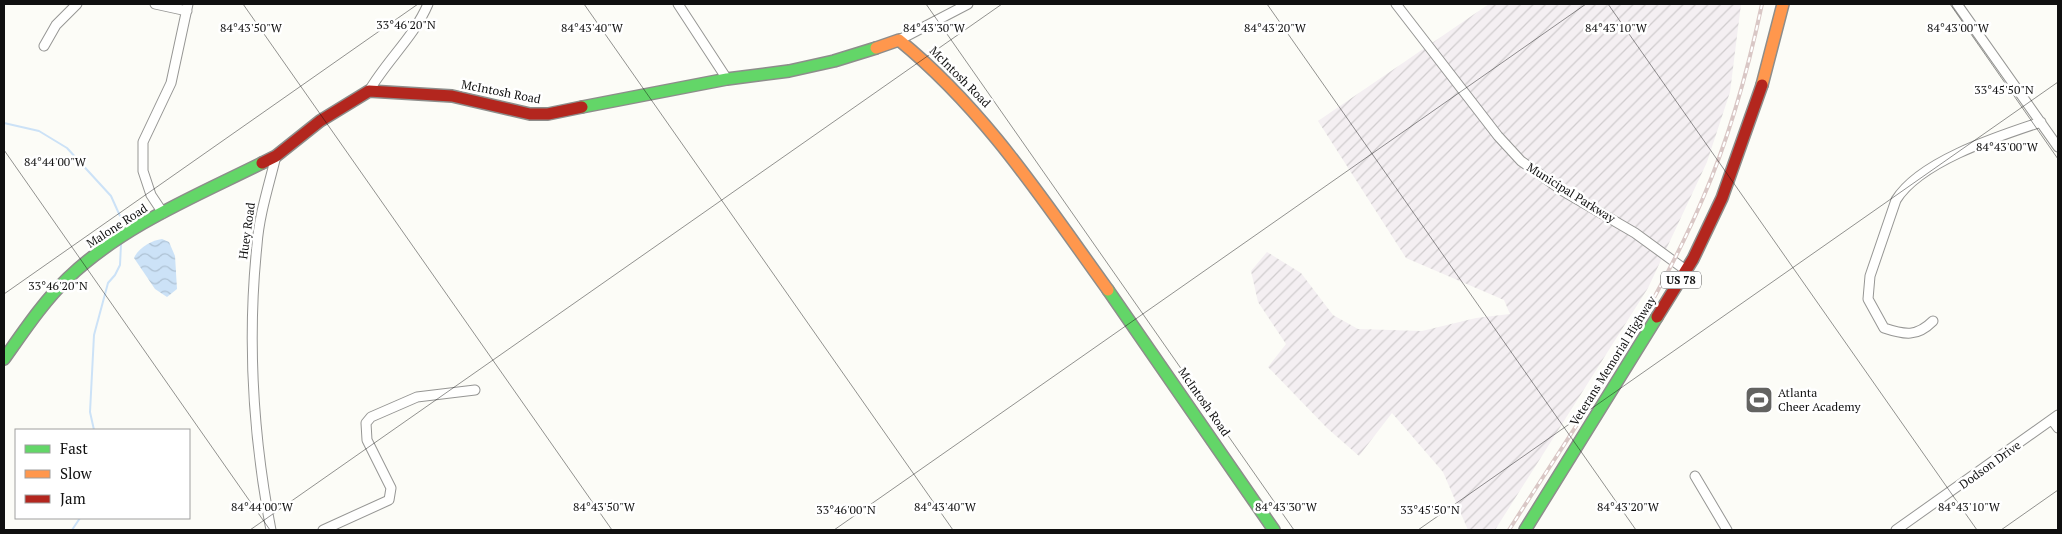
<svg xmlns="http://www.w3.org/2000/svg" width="2062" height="534" font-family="'PT Serif',serif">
	<defs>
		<pattern id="industrial-furrows" width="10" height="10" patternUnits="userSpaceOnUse" patternTransform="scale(1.25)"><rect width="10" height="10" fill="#f4eff2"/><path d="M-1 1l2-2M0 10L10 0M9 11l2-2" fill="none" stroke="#d0ccce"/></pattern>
		<pattern id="water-waves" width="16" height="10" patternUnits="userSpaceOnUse" patternTransform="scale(1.25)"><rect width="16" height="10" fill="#cce2f7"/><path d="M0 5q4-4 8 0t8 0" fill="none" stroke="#aec1d3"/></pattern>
	</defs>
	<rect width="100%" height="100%" fill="#fcfcf7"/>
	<!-- industrial -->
	<path fill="url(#industrial-furrows)" d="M1489 4H1741L1730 92 1707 162 1648 288 1495 530H1468L1443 472 1392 413 1359 456 1327 428 1268 367 1286 344 1258 302 1251 271 1267 252 1301 273 1333 315 1358 329 1422 331 1476 318 1510 314 1504 300 1406 258 1318 121Z"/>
	<!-- water -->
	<path fill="url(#water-waves)" d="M162 239 169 242 175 256 177 289 167 297 155 289 134 258C138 248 152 240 162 239Z"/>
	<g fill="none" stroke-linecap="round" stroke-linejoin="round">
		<!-- stream -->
		<path stroke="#cce2f7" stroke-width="2" d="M4 123 39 131 67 148 111 196 120 216 124 233
			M94 430 90 412 94 335 108 283 115 275 120 265 121 244
			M72 530 80 518"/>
		<defs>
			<path id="street" d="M155 4 187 11
				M678 4 727 79
				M1396 4 1498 136 1521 161 1563 191 1635 233 1687 271
				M1957 4 2058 147
				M899 40 968 4
				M44 46 56 25 77 4
				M369 91C387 60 414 37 428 4
				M163 213 151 195 143 171V142L171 83 188 4
				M1933 321C1917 337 1905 335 1884 328L1868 299 1870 276 1896 200C1920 161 1999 136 2041 122
				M2052 420 2058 428
				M1695 476 1727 530
				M271 530C253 436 247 341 257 245 259 215 269 185 276 156
				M323 530 389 500 391 488 367 440 366 423 371 417 417 397 475 390
				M1896 530 2058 415"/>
			<path id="fast" d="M582 107 727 79 789 71 834 61 876 48
				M1108 290 1274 530
				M4 359C24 331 43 302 68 278 122 226 196 196 262 163
				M1525 530 1657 317"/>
			<path id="slow" d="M876 48 899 40C986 111 1043 200 1108 290
				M1762 85 1783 4"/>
			<path id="jam" d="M262 163 276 156 320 121 369 91 452 96 530 114H548L582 107
				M1657 317 1693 259 1722 198 1762 85"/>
		</defs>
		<!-- street casing -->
		<use href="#street" stroke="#969694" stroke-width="11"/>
		<!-- fast casing -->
		<use href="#fast" stroke="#8d8d8b" stroke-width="14"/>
		<!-- slow casing -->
		<use href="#slow" stroke="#8d8d8b" stroke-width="14"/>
		<!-- jam casing -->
		<use href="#jam" stroke="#8d8d8b" stroke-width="14"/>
		<!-- street -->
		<use href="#street" stroke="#fffffe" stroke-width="9"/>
		<!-- fast -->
		<use href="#fast" stroke="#63d668" stroke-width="11"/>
		<!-- slow -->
		<use href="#slow" stroke="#ff974d" stroke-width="11"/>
		<!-- jam -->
		<use href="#jam" stroke="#b3261e" stroke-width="11"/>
		<defs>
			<path id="rail" d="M1509 530C1577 423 1653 316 1703 198 1730 136 1748 70 1762 4"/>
		</defs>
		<!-- rail casing -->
		<use href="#rail" stroke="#d9c7c5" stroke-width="4"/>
		<!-- rail -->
		<use href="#rail" stroke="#fff" stroke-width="2" stroke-dasharray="5.5" stroke-linecap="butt"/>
	</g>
	<!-- ticks -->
	<path fill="none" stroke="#101010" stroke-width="1" stroke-opacity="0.45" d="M243 4 612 530M584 4 953 530M926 4 1294 530M1267 4 1636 530M1608 4 1977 530M1950 4 2058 159M4 150 270 530M4 294 418 4M250 530 1002 4M834 530 1586 4M1418 530 2058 82M2001 530 2058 490"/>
	<!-- icons -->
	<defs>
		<symbol id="stadium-square" viewBox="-11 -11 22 22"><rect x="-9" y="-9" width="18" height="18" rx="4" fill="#636361" stroke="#fff"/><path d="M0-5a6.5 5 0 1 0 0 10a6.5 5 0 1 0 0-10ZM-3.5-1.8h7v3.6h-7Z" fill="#fff"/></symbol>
	</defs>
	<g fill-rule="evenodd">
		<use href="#stadium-square" x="1743" y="384" width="32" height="32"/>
	</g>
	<g text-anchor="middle" stroke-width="5" stroke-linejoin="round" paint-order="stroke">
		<!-- shield labels -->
		<rect fill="#fff" stroke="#585858" stroke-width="1" x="1661" y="271.5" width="40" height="17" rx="4"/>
		<g font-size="11" font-weight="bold" fill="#101010">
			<text x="1681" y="284">US 78</text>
		</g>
		<!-- street labels -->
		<g font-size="12" fill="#101010" stroke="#fff">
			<text transform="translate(960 77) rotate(45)" y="4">McIntosh Road</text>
			<text transform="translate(501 92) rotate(11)" y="4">McIntosh Road</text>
			<text transform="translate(1571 193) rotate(32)" y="4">Municipal Parkway</text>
			<text transform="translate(117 226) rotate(-33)" y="4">Malone Road</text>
			<text transform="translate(247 231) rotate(-82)" y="4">Huey Road</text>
			<text transform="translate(1613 361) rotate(-58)" y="4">Veterans Memorial Highway</text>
			<text transform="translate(1204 402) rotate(55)" y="4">McIntosh Road</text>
			<text transform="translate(1990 465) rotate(-36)" y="4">Dodson Drive</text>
		</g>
		<!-- poi labels -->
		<g font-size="12" fill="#101010" stroke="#fff" text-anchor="start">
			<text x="1778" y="397">Atlanta<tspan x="1778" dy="14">Cheer Academy</tspan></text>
		</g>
	</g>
	<g font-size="12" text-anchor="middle" fill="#101010" stroke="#fff" stroke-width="5" stroke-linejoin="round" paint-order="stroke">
		<text x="406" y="29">33°46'20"N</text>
		<text x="1616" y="32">84°43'10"W</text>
		<text x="251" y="32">84°43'50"W</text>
		<text x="592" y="32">84°43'40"W</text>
		<text x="934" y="32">84°43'30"W</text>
		<text x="1275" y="32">84°43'20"W</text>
		<text x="1958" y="32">84°43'00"W</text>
		<text x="2004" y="94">33°45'50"N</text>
		<text x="2007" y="151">84°43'00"W</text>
		<text x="55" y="166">84°44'00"W</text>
		<text x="58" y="290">33°46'20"N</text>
		<text x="262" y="511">84°44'00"W</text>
		<text x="604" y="511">84°43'50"W</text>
		<text x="945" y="511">84°43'40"W</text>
		<text x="1286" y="511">84°43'30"W</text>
		<text x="1628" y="511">84°43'20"W</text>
		<text x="1969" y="511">84°43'10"W</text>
		<text x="846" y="514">33°46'00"N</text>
		<text x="1430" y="514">33°45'50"N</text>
	</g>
	<!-- border -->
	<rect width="2062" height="534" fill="none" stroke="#101010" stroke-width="10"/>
	<!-- legend -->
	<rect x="15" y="429" width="175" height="90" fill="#ffffff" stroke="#9f9f9f"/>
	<rect x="25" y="445" width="25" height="8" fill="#63d668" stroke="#9f9f9f"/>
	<text x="60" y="454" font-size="15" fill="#101010">Fast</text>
	<rect x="25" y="470" width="25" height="8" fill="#ff974d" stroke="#9f9f9f"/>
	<text x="60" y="479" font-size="15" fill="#101010">Slow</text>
	<rect x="25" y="495" width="25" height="8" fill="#b3261e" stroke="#9f9f9f"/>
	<text x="60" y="504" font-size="15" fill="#101010">Jam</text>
</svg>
